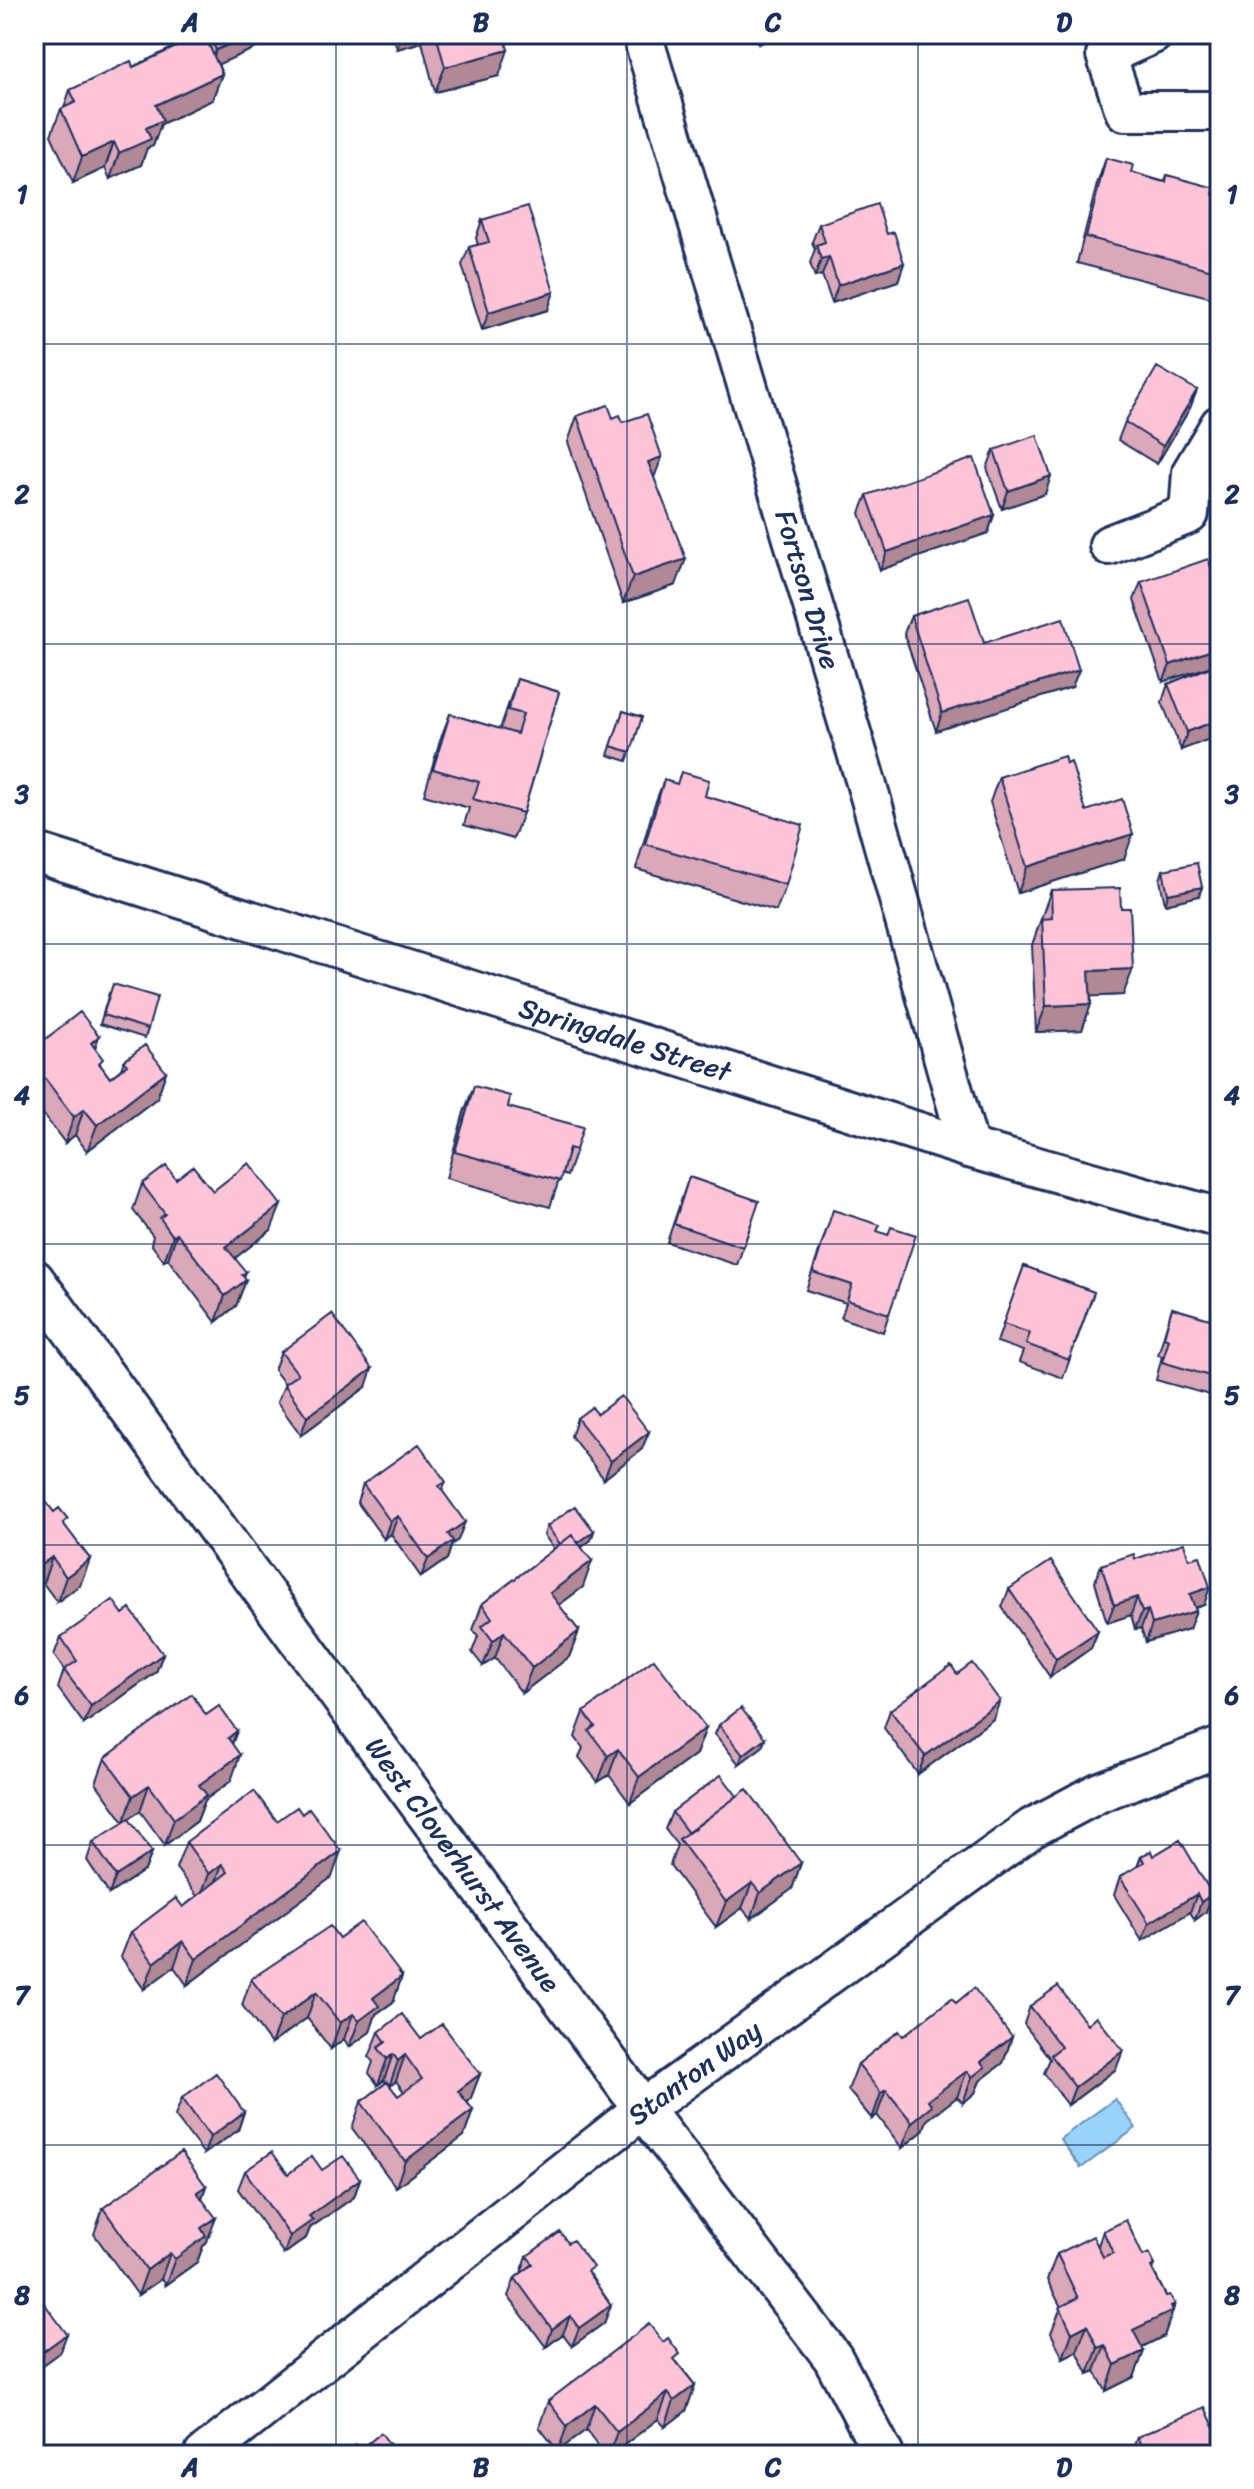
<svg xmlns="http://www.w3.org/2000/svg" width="1254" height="2489" font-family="Sriracha,sans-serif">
	<rect width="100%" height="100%" fill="#fff"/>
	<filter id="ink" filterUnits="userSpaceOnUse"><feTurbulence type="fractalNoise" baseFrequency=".0125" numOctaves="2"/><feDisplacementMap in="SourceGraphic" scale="16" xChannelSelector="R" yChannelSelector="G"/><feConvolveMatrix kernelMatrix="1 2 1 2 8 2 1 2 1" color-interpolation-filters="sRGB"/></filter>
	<g filter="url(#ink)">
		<!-- water -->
		<path fill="#98d4f9" stroke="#6692bb" stroke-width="2" d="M1115 2099 1136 2128 1081 2168 1060 2139Z"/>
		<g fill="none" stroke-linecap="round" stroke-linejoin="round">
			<defs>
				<g id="minor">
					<path id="s1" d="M642 34 870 796 969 1148"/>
					<path d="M1153 34 1106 55 1125 111H1220"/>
					<path d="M1109 545 1189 514 1192 472 1220 425"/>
					<path id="s2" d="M34 852 969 1148 1220 1218"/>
					<path id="s3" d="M34 1279 643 2109 833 2358 884 2455"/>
					<path id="s4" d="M204 2455 643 2109 1032 1828 1100 1792 1220 1747"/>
				</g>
			</defs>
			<!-- minor casing -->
			<use href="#minor" stroke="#1b2f5e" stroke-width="44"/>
			<!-- minor -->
			<use href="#minor" stroke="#fff" stroke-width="38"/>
		</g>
		<!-- wall -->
		<path fill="#daa8b9" stroke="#1b2f5e" stroke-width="2" fill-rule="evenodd" d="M194 34H263L258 47 218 64 222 74 212 100 161 124 153 146 147 148 141 165 110 179 105 168 73 183 51 135 61 109 64 108 70 90 133 67 195 37Z
			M393 34H504L499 76 435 92 422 42 397 49Z
			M753 34H778L759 44Z
			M1106 158 1131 172 1165 182 1167 175 1213 194 1220 196V300L1077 263 1097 184Z
			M482 220 548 310 482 330 462 265 469 247 478 245 476 238Z
			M819 224 887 234 904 263 898 281 832 303 822 275 815 277 810 263 815 249 812 242Z
			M1197 390 1190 408 1157 464 1118 440 1125 422Z
			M577 416 613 418 623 422 676 585 623 603 568 442Z
			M994 450 1045 494 1002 509 987 468Z
			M867 495 994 515 988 533 880 570 860 513Z
			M1141 582 1220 592 1163 682 1134 600Z
			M911 616 984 643 1072 687 936 731 904 633Z
			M1220 663 1181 750 1162 702 1168 684Z
			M517 679 559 692 523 813 513 839 464 825 469 808 424 795 440 740 450 714 500 729Z
			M623 711 642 717 627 761 608 755Z
			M999 777 1086 811 1124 859 1018 893 990 802Z
			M664 780 705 796 786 885 776 911 636 869 654 806Z
			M1163 870 1202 887 1199 896 1165 904 1160 880Z
			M1051 890 1123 995 1091 996V1004L1082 1030 1036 1032 1032 945Z
			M109 993 148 1029 145 1038 100 1024Z
			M99 1036 95 1048 101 1066 110 1078 121 1069 124 1061 166 1072 157 1098 87 1151 75 1135 65 1143 34 1102V1048Z
			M474 1086 576 1150 567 1176 561 1174 550 1207 446 1178 464 1112Z
			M689 1177 759 1201 737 1265 667 1242Z
			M176 1179 213 1191 271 1230 235 1258 246 1280 236 1306 216 1322 168 1259 164 1261 151 1244 153 1236 133 1210 142 1184Z
			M827 1228 877 1231 889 1314 883 1332 841 1318 846 1303 806 1290Z
			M1024 1266 1094 1292 1063 1378 1019 1362 1023 1351 997 1342Z
			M1172 1308 1220 1322V1398L1156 1380 1162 1356 1158 1355Z
			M281 1352 366 1387 301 1435 277 1402 285 1384 274 1370Z
			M597 1414 642 1449 604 1479 571 1436 577 1418Z
			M446 1482 442 1491 458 1540 452 1544 447 1559 421 1577 391 1534 384 1539 357 1502 363 1484Z
			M65 1526 90 1559 80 1585 57 1602 43 1583 34 1589Z
			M547 1526 594 1531 591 1540 582 1547 583 1587 559 1605 579 1631 569 1657 522 1693 495 1658 483 1666 472 1652 478 1636 473 1630 482 1604 554 1549 544 1535Z
			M1135 1559 1204 1605 1195 1608 1189 1629 1146 1642 1141 1628 1135 1629 1131 1615 1107 1623 1095 1582 1101 1565Z
			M1009 1589 1098 1631 1091 1648 1050 1677 1002 1607Z
			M123 1614 163 1654 156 1672 84 1724 58 1688 64 1670 54 1655 61 1637Z
			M957 1674 993 1719 918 1774 884 1728 890 1710Z
			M584 1712 706 1728 696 1754 630 1803 609 1775 598 1782 579 1757 583 1748 575 1737Z
			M206 1715 237 1731 232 1744 231 1781 205 1800 197 1821 165 1845 140 1811 124 1822 96 1783 105 1758Z
			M719 1725 765 1738 762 1747 739 1764 715 1734Z
			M737 1796 801 1863 792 1889 751 1919 742 1908 716 1927 670 1865 677 1845 665 1829 672 1812Z
			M277 1821 332 1877 187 1985 174 1967 144 1989 121 1957 131 1932 183 1907 197 1896 176 1868 186 1842Z
			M1180 1840 1206 1912 1195 1920 1190 1912 1142 1941 1114 1895 1120 1877 1137 1867 1141 1856H1153Z
			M93 1842 152 1852 145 1870 109 1894 87 1860Z
			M339 1938 402 1976 393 2002 376 2014 370 2032 349 2047 344 2039 331 2049 307 2018 271 2044 242 2005 251 1979Z
			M956 2003 1012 2037 1003 2063 980 2081 975 2093 963 2103 957 2097 927 2120 923 2131 902 2148 877 2115 872 2119 848 2090 858 2064Z
			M1030 2006 1116 2069 1068 2105 1044 2073 1050 2059 1024 2024Z
			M379 2032 421 2039 480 2074 470 2100 467 2102 473 2110 464 2136 396 2187 352 2128 361 2102 386 2083 384 2080 378 2085 369 2073 373 2062 369 2057ZM396 2081 404 2092 398 2096 390 2086Z
			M182 2098 244 2112 238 2130 204 2154 175 2116Z
			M322 2170 360 2179 354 2197 310 2228 306 2238 284 2254 238 2189 245 2171 288 2174Z
			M206 2186 202 2198 206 2244 203 2246 197 2262 165 2285 161 2279 138 2295 94 2234 103 2208Z
			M1103 2231 1143 2256 1155 2265 1153 2270 1166 2296 1175 2304 1164 2336 1142 2347 1144 2351 1134 2377 1106 2391 1095 2371 1088 2374 1077 2351 1063 2358 1051 2333 1061 2307 1047 2280 1057 2254 1098 2246Z
			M527 2256 590 2275 611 2305 604 2323 572 2346 563 2334 546 2347 508 2296 515 2278 521 2273Z
			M677 2362 695 2385 686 2411 665 2427 658 2419 611 2455H605L586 2430 558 2451 539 2427 548 2401Z
			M1137 2437 1220 2455H1131Z"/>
		<!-- shaded-wall -->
		<path fill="#b18896" stroke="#1b2f5e" stroke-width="2" d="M254 34H263L258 47 210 68 216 50Z
			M402 34H425L422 42 397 49Z
			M763 34H778L759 44Z
			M508 50 499 76 435 92 445 67Z
			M222 74 212 100 161 124 153 146 147 148 141 165 110 179 119 153 156 105Z
			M114 142 105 168 73 183 82 157Z
			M829 257 822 275 815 277 821 259Z
			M904 263 898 281 832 303 838 285Z
			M554 292 548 310 482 330 489 312Z
			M1197 390 1190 408 1157 464 1163 446Z
			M662 457 652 483 648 462Z
			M1051 476 1045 494 1002 509 1008 491Z
			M994 515 988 533 880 570 887 552Z
			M686 559 676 585 623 603 633 577Z
			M1220 647V663L1163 682 1170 665Z
			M1079 670 1072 687 936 731 942 713Z
			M1220 719V735L1181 750 1187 732Z
			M1133 834 1124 859 1018 893 1027 867Z
			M1202 887 1199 896 1165 904 1168 894Z
			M1133 969 1123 995 1080 997 1089 971Z
			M1091 1004 1082 1030 1036 1032 1046 1006Z
			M99 1036 90 1062 91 1043Z
			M166 1072 157 1098 87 1151 97 1125Z
			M84 1109 75 1135 65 1143 74 1117Z
			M281 1205 271 1230 217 1272 226 1247Z
			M177 1233 168 1259 164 1261 173 1236Z
			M246 1272 242 1282 246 1280 236 1306 216 1322 225 1296 242 1275Z
			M372 1369 366 1387 301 1435 307 1417Z
			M649 1432 642 1449 604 1479 611 1461Z
			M398 1516 391 1534 384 1539 390 1521Z
			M465 1522 458 1540 452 1544 447 1559 421 1577 428 1559 448 1534Z
			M594 1531 591 1540 563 1561 566 1552Z
			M52 1557 43 1583 34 1589V1570Z
			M90 1559 80 1585 57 1602 66 1577Z
			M592 1561 583 1587 540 1619 550 1593Z
			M1210 1587 1204 1605 1184 1611 1190 1594Z
			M1137 1597 1131 1615 1107 1623 1114 1605Z
			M1148 1610 1141 1628 1135 1629 1142 1612Z
			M1196 1611 1189 1629 1146 1642 1152 1624Z
			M579 1631 569 1657 522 1693 532 1668Z
			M1098 1631 1091 1648 1050 1677 1056 1659Z
			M504 1632 495 1658 483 1666 493 1641Z
			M163 1654 156 1672 84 1724 91 1706Z
			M1000 1701 993 1719 918 1774 925 1756Z
			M706 1728 696 1754 630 1803 639 1777Z
			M237 1731 227 1757 228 1738Z
			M765 1738 762 1747 739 1764 743 1755Z
			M618 1749 609 1775 598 1782 608 1756Z
			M240 1755 231 1781 205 1800 197 1821 165 1845 174 1819 199 1785Z
			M149 1785 140 1811 124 1822 133 1796Z
			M341 1851 332 1877 187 1985 196 1959Z
			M152 1852 145 1870 109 1894 116 1876Z
			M801 1863 792 1889 751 1919 760 1893Z
			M222 1864 213 1890 199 1900 209 1874Z
			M752 1883 742 1908 716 1927 726 1902Z
			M1197 1894 1190 1912 1142 1941 1149 1923Z
			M1212 1894 1206 1912 1195 1920 1201 1902Z
			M183 1941 174 1967 144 1989 154 1963Z
			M402 1976 393 2002 376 2014 370 2032 349 2047 359 2021 373 1998Z
			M316 1992 307 2018 271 2044 281 2018Z
			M353 2014 344 2039 331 2049 340 2023Z
			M1012 2037 1003 2063 980 2081 975 2093 963 2103 972 2077 981 2062Z
			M1123 2051 1116 2069 1068 2105 1075 2087Z
			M393 2054 384 2080 378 2085 387 2059Z
			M405 2055 396 2081 389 2087 398 2061Z
			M967 2071 957 2097 927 2120 923 2131 902 2148 912 2122 928 2100Z
			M480 2074 470 2100 449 2117 458 2091Z
			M886 2090 877 2115 872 2119 881 2093Z
			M473 2110 464 2136 396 2187 405 2161Z
			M244 2112 238 2130 204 2154 210 2137Z
			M360 2179 354 2197 310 2228 306 2238 284 2254 290 2236 309 2216Z
			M206 2186 197 2212V2192Z
			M216 2218 206 2244 203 2246 197 2262 165 2285 175 2259 201 2228Z
			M170 2253 161 2279 138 2295 147 2270Z
			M1175 2304 1164 2336 1124 2356 1133 2330Z
			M611 2305 604 2323 572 2346 579 2328Z
			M570 2316 563 2334 546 2347 552 2329Z
			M1087 2325 1077 2351 1063 2358 1072 2333Z
			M67 2334 60 2352 34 2371V2358Z
			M1105 2345 1095 2371 1088 2374 1098 2348Z
			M1144 2351 1134 2377 1106 2391 1115 2365Z
			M695 2385 686 2411 665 2427 674 2401Z
			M668 2393 658 2419 611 2455H608L617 2432Z
			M595 2404 586 2430 558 2451 567 2426Z"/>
		<!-- building -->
		<path fill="#fdc3d7" stroke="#1b2f5e" stroke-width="2" d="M204 34 222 74 156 105 163 120 146 128 151 139 119 153 114 142 82 157 61 109 76 102 70 90 131 61 133 67Z
			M209 34H254L216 50Z
			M436 34H504L508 50 445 67Z
			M1106 158 1133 165 1131 172 1160 181 1166 182 1167 175 1215 188 1213 194 1220 196V272L1086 237Z
			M877 204 887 234 894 232 904 263 838 285 829 257 821 259 816 245 825 242 819 224Z
			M528 206 554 292 489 312 469 247 489 242 482 220Z
			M1157 367 1197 390 1163 446 1125 422Z
			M608 405 613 418 620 415 623 422 647 414 662 457 648 462 686 559 633 577 577 416Z
			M1037 435 1051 476 1008 491 994 450Z
			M974 458 994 515 887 552 867 495Z
			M1208 559 1220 592V647L1170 665 1141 582Z
			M969 597 984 643 1063 618 1079 670 942 713 911 616Z
			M1220 663V719L1187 732 1168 684Z
			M517 679 559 692 523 813 473 799 479 782 433 769 450 714 517 734 523 714 508 710Z
			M623 711 642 717 631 752 611 746Z
			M1064 756 1066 764 1071 762 1086 811 1122 799 1133 834 1027 867 999 777Z
			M681 772 709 780 705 796 803 825 786 885 645 844 664 780 677 784Z
			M1197 863 1202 887 1168 894 1163 870Z
			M1120 888 1121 908H1130L1133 969 1089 971 1091 1004 1046 1006 1042 919 1052 918 1051 890Z
			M113 984 157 997 148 1029 103 1015Z
			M80 1012 99 1036 91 1043 103 1059 99 1063 110 1078 127 1065 124 1061 145 1045 166 1072 97 1125 84 1109 74 1117 34 1064V1048Z
			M474 1086 510 1096 508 1107 583 1127 576 1150 569 1148 560 1181 455 1152Z
			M249 1163 281 1205 226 1247 246 1272 242 1275 246 1280 225 1296 177 1233 173 1236 160 1218 165 1214 142 1184 166 1166 176 1179 193 1166 213 1191Z
			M689 1177 759 1201 743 1247 674 1224Z
			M833 1210 880 1225 877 1231 888 1235 891 1227 916 1235 889 1314 847 1300 852 1285 813 1272Z
			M1024 1266 1094 1292 1069 1360 1026 1344 1030 1333 1003 1324Z
			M1172 1308 1220 1322V1379L1162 1362 1169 1339 1164 1337Z
			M332 1314 372 1369 307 1417 284 1384 298 1374 281 1352Z
			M621 1396 649 1432 611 1461 577 1418 592 1407 597 1414Z
			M419 1444 446 1482 439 1486 465 1522 448 1534 453 1541 428 1559 398 1516 390 1521 363 1484Z
			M40 1494 54 1512 59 1508 68 1519 63 1523 90 1559 66 1577 52 1557 34 1570V1498Z
			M575 1506 594 1531 578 1543 572 1535 560 1544 547 1526Z
			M572 1535 592 1561 550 1593 579 1631 532 1668 504 1632 493 1641 482 1626 492 1618 482 1604Z
			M1184 1543 1189 1559 1200 1556 1210 1587 1190 1594 1196 1611 1152 1624 1148 1610 1142 1612 1137 1597 1114 1605 1101 1565 1134 1554 1135 1559Z
			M1051 1561 1098 1631 1056 1659 1009 1589Z
			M113 1600 123 1614 130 1609 163 1654 91 1706 64 1670 77 1661 61 1637Z
			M654 1659 706 1728 639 1777 618 1749 608 1756 589 1731 595 1726 584 1712Z
			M972 1663 1000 1701 925 1756 890 1710 951 1665 957 1674Z
			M192 1694 206 1715 219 1706 237 1731 228 1738 240 1755 199 1785 207 1795 174 1819 149 1785 133 1796 105 1758Z
			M741 1708 765 1738 743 1755 719 1725Z
			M721 1775 737 1796 688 1833 672 1812Z
			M747 1789 801 1863 760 1893 752 1883 726 1902 679 1839Z
			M254 1791 277 1821 297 1807 302 1814 309 1808 341 1851 196 1959 183 1941 154 1963 131 1932 176 1898 183 1907 228 1872 222 1864 209 1874 186 1842Z
			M129 1819 152 1852 116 1876 93 1842Z
			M1180 1840 1212 1894 1201 1902 1197 1894 1149 1923 1120 1877 1144 1862 1141 1856 1151 1851 1153 1856Z
			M361 1922 402 1976 373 1998 379 2006 359 2021 353 2014 340 2023 316 1992 281 2018 251 1979 330 1926 339 1938Z
			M1058 1986 1087 2024 1096 2016 1123 2051 1075 2087 1051 2055 1061 2047 1030 2006Z
			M974 1988 1012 2037 981 2062 985 2067 972 2077 967 2071 928 2100 932 2106 912 2122 886 2090 881 2093 858 2064 899 2031 903 2036 952 1998 956 2003Z
			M402 2014 421 2039 442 2024 480 2074 458 2091 473 2110 405 2161 361 2102 387 2082 398 2096 422 2079 405 2055 398 2061 393 2054 387 2059 378 2048 386 2042 379 2032Z
			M216 2073 244 2112 210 2137 182 2098Z
			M181 2152 206 2186 197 2192 216 2218 201 2228 206 2236 175 2259 170 2253 147 2270 103 2208Z
			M272 2152 288 2174 312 2156 322 2170 343 2156 360 2179 309 2216 313 2220 290 2236 245 2171Z
			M1126 2220 1143 2256 1149 2253 1155 2265 1151 2267 1166 2296 1170 2295 1175 2304 1171 2306 1173 2311 1133 2330 1144 2351 1115 2365 1105 2345 1098 2348 1087 2325 1072 2333 1060 2307 1078 2298 1057 2254 1093 2236 1103 2257 1113 2253 1103 2231Z
			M560 2232 568 2243 573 2240 593 2267 587 2271 611 2305 579 2328 570 2316 552 2329 515 2278 533 2264 527 2256Z
			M34 2291H35L67 2334 34 2358Z
			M649 2324 663 2342 668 2338 680 2354 674 2359 695 2385 674 2401 668 2393 617 2432 595 2404 567 2426 548 2401Z
			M1205 2407 1220 2440V2455H1146L1137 2437Z
			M381 2433 398 2455H344L356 2445 360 2450Z
			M704 2449 707 2455H692Z"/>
	</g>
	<!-- grid -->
	<path fill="none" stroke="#1b2f5e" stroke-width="2" stroke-opacity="0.55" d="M336 34V2455M627 34V2455M918 34V2455M34 344H1220M34 644H1220M34 944H1220M34 1244H1220M34 1545H1220M34 1845H1220M34 2145H1220"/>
	<g text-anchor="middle" stroke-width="6" stroke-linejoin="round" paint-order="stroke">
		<!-- street labels -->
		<g font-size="28" fill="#1b2f5e" stroke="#fff">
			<text dy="10" stroke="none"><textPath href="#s1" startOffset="580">Fortson Drive</textPath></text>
			<text dy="10" stroke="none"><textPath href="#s2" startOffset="620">Springdale Street</textPath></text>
			<text dy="10" stroke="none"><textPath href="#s3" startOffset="726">West Cloverhurst Avenue</textPath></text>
			<text dy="10" stroke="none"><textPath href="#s4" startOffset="622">Stanton Way</textPath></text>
		</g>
	</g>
	<!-- margin -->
	<rect width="1254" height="2489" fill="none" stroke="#fff" stroke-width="88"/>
	<rect x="44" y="44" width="1166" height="2401" fill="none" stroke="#1b2f5e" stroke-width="3"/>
	<g font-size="26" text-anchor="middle" font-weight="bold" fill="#1b2f5e">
		<text x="190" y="31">A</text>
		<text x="481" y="31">B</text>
		<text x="773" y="31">C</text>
		<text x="1064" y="31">D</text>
		<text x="22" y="203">1</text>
		<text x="1232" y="203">1</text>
		<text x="22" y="503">2</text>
		<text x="1232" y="503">2</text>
		<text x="22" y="803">3</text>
		<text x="1232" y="803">3</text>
		<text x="22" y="1104">4</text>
		<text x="1232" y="1104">4</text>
		<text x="22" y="1404">5</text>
		<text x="1232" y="1404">5</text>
		<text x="22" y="1704">6</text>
		<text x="1232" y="1704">6</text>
		<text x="22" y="2004">7</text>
		<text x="1232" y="2004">7</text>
		<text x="22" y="2304">8</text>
		<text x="1232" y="2304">8</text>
		<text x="190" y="2476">A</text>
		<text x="481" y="2476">B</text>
		<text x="773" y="2476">C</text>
		<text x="1064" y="2476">D</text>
	</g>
</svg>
